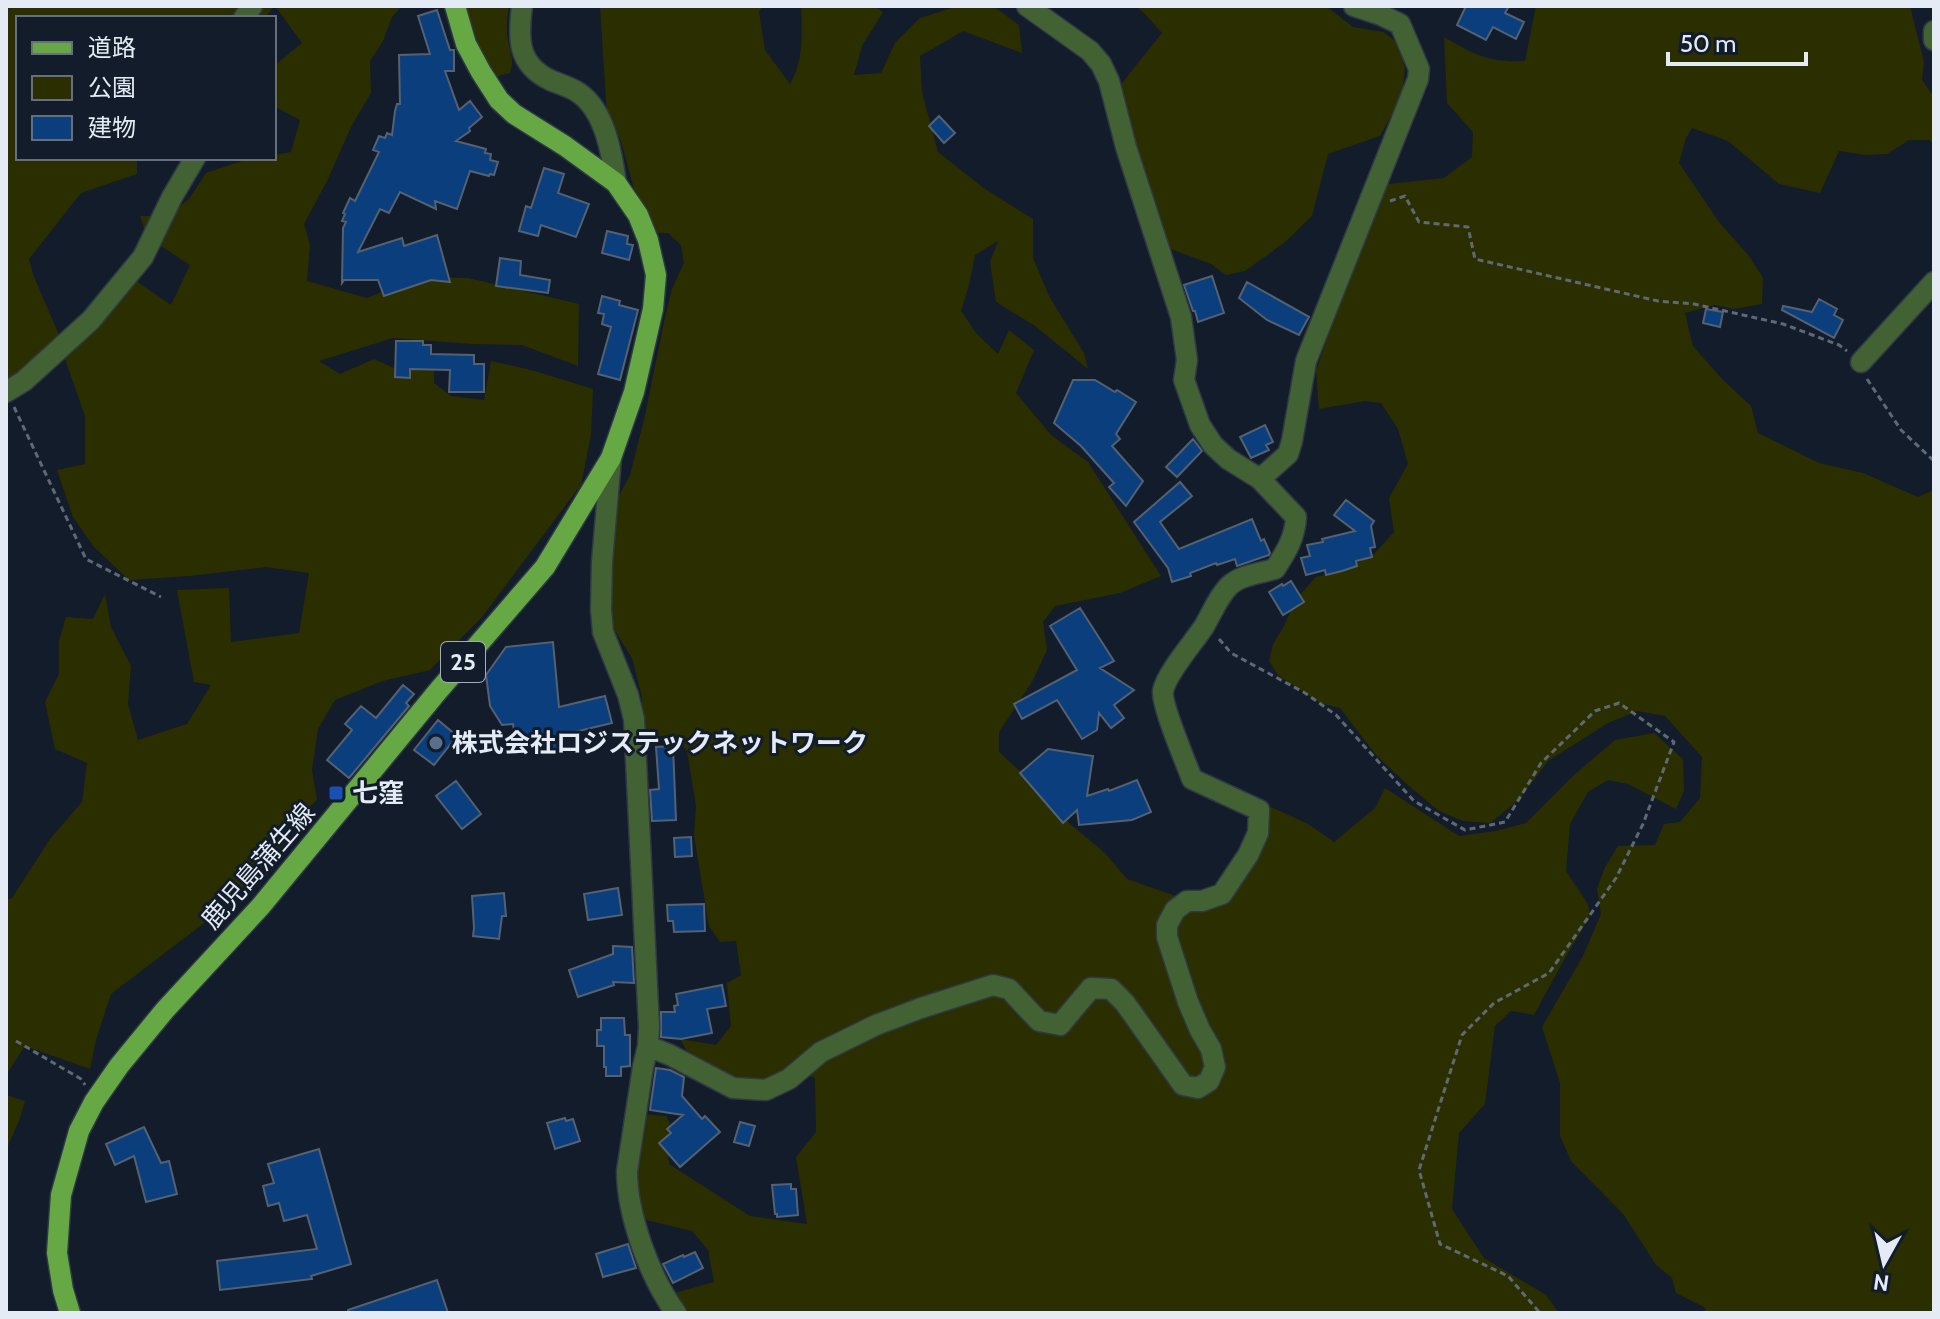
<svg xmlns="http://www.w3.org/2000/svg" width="1940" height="1319" font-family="Cabin,'Noto Sans JP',sans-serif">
	<rect width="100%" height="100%" fill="#121c2a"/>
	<!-- green -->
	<path fill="#2b2f00" d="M6 6H274L265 18H112L106 16 103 18H18V158H137V174L81 193 29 259 34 277 59 335 6 384Z
		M275 6H402L392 17 383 41 370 61 371 93 351 127 327 181 304 224 310 245 307 281 367 298 418 277 468 278 579 304 578 366 522 345 472 344 393 338 319 361 340 374 374 359 394 368 434 366V383L451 396 484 400 491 361 535 371 593 389 591 435 581 485 482 617 430 670 383 681 335 700 318 729 312 770 317 800 297 818 271 872 111 994 96 1040 90 1069 25 1046 6 1075V900L12 898 50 839 82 802 87 763 55 749 45 702 59 674V641L66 617 93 619 105 594 111 627 131 666 128 704 138 740 187 724 211 685 194 682 177 590 229 588 231 642 299 633 309 573 266 567 189 576 129 580 94 547 73 517 57 470 85 464V416L65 359 76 322 126 274 171 305 190 265 147 237 140 216H166L189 199 206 173 248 159 274 158V155L291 152 300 120 274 106V68L275 65 302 43Z
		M465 6H509C507 17 506 29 508 40 510 54 515 58 510 73L495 77 481 55Z
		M600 6H763L759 12 765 50 790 84C804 61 802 33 801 6H874L883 12 862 46 854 75 881 73 895 43 920 18 958 6H993L1019 25 1022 53 963 31 920 56 922 92 938 152 985 189 1033 219V258L1049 296 1084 353 1088 369 1035 326 996 302 990 262 998 241 975 255 969 285 961 311 976 333 998 354 1009 330 1034 350 1016 393 1051 435 1088 462 1161 576 1120 593 1055 606 1043 622 1047 650 1032 682 999 732V752L1034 784 1069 823 1105 853 1127 879 1204 906 1234 870 1269 806 1308 824 1334 842 1375 808 1385 788 1459 836 1496 831 1526 823 1574 775 1615 740 1654 733 1683 759 1684 791 1676 809 1628 784 1608 780 1588 792 1570 824 1566 871 1588 904 1590 916 1560 967 1534 1015 1511 1011 1495 1026 1485 1104 1459 1133 1452 1209 1484 1258 1546 1295 1559 1313H683L671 1294 714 1282 708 1250 692 1231 646 1220 636 1202 634 1171 641 1114 666 1116 670 1123 667 1144 669 1164 750 1216 807 1224 796 1157 816 1132 815 1078 794 1069 757 1087 692 1060 680 1039 716 1045 731 1026 727 983 741 975 736 941 720 942 709 926 694 836 696 806 687 751 673 734 642 739V697L632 658 611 625 613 507 630 475 644 420 665 317 672 289 684 263 681 245 668 233H656L634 189 621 141 607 116Z
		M1135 6H1326L1353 27 1383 32 1398 43 1405 68 1402 96 1380 136 1328 154 1312 216 1284 243 1245 271 1226 275 1211 264 1168 248 1124 122 1122 83 1162 33 1143 12Z
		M1536 6H1910L1924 62 1922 80 1934 97V145L1930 140H1909L1887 154 1866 155 1839 151 1820 193 1779 184 1728 141 1692 128 1686 138 1679 163 1719 222 1749 256 1763 278 1762 304 1734 309 1715 305 1685 313 1693 346 1723 380 1751 406 1758 433 1819 463 1863 473 1918 497 1934 490V1313H1707L1704 1307 1676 1293 1672 1278 1656 1265 1624 1215 1571 1161 1560 1136V1083L1542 1027 1583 956 1601 914 1597 889 1605 867 1618 846 1655 845 1664 824 1680 822 1700 798 1702 757 1665 716 1637 711 1608 723 1548 761 1519 800 1490 823 1463 821 1439 811 1409 786 1376 755 1340 708 1320 703 1278 675 1269 661 1273 644 1283 628 1296 599 1316 577 1346 570 1375 553 1394 532 1389 498 1408 464 1398 429 1381 403 1365 401 1319 409 1316 371 1357 250 1388 184 1444 178 1472 157 1473 132 1447 103 1444 37C1473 54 1490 63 1525 61Z
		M6 1095 25 1101 20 1118 6 1151Z"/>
	<!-- building -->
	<path fill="#0a3e7d" stroke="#546172" stroke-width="2" d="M1466 6H1509L1505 13 1524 22 1516 39 1493 27 1486 40 1457 25Z
		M437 10 450 50H454V71H445L459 110 470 101 482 117 469 128 470 131 456 141 486 149 485 153 491 154 490 160 498 162 494 175 490 174 489 176 470 171 457 209 435 201 436 209 400 192 389 213 380 209 358 252 402 238 404 246 437 235 450 282 431 280 384 296 378 280H344L342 283 343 228 346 222 342 221 345 214 343 213 350 198 355 201 379 152 373 150 379 136 385 138 387 133 392 135 395 111 397 104H400L399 55 430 54 418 16Z
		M939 116 955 133 944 143 929 126Z
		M544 168 564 174 558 193 589 204 576 237 541 225 538 236 519 231 526 206 531 208Z
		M607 231 628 236 627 244 633 245 629 260 602 253Z
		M500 258 521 261 520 275 550 280 548 293 496 286Z
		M1212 276 1224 313 1198 322 1195 311H1193L1184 285Z
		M1247 282 1309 317 1299 335 1267 320 1239 298Z
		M602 296 620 301 619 305 638 310 620 380 598 374 611 327 602 324 604 314 598 313Z
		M1819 299 1837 309 1834 315 1843 320 1834 338 1782 310 1783 306 1812 312Z
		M1706 309 1723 312 1720 327 1703 323Z
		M396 341H423V345H431V354L474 355V364H484V392H449L450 370 410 369V378L395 377Z
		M1073 380H1095L1115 392 1117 390 1136 402 1116 434 1120 439 1112 446 1143 481 1126 506 1109 487 1114 483 1081 446 1054 423Z
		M1265 425 1273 442 1266 445 1269 450 1251 458 1240 437Z
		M1193 439 1202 451 1177 477 1166 467Z
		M1180 482 1192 496 1160 522 1179 549 1252 519 1261 541 1264 539 1270 553 1269 555 1237 566 1235 559 1217 565 1216 563 1190 573 1191 576 1172 582 1168 568 1134 522Z
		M1346 500 1374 521 1371 526 1375 547 1370 548 1372 557 1356 561 1357 566 1342 571 1326 575 1325 570 1306 575 1301 558 1310 556 1307 545 1323 542 1322 539 1355 531 1334 515Z
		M1291 581 1304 602 1283 615 1269 592 1282 584 1283 586Z
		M1080 608 1114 661 1100 668 1134 690 1114 705 1124 718 1111 728 1099 713 1097 730 1082 739 1057 700 1022 719 1014 704 1077 670 1050 626Z
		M553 642 559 707 605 696 612 723 562 735 563 748 538 750 537 744 516 746 513 724 502 725 490 706 486 675 506 647Z
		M403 685 414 694 406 703 409 706 349 778 327 760 352 730 345 724 361 706 376 718Z
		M438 720 457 736 434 765 414 750Z
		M673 746 676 820 652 821 650 790 659 789 656 747Z
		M1048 749 1093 756 1087 796 1108 789 1109 791 1137 780 1151 812 1132 820 1079 825 1077 810 1063 823 1020 773Z
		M456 781 481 814 462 829 436 796Z
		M691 837 692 856 675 857 674 838Z
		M618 888 622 915 588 920 584 894Z
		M504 893 506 916H502L499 939 473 936 474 928 472 896Z
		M704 904 705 931 674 932 673 921H668L667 905Z
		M613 946 632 947 634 983 613 982 614 985 578 997 569 970 613 954Z
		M722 985 726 1006 707 1009 712 1033 681 1039 661 1037V1012H675L674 1006 678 1005 676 994Z
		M601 1018H624L625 1035H630V1066L621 1067V1076H606V1067H604V1046H597V1030H601Z
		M656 1068 670 1070 684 1077 682 1096 702 1119 705 1116 720 1132 680 1167 659 1143 671 1133 667 1129 683 1115 650 1110Z
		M565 1118 566 1121 573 1119 580 1141 555 1149 547 1123Z
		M740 1122 755 1126 749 1146 734 1142Z
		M144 1127 161 1163 169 1161 177 1194 146 1202 134 1156 115 1165 106 1144Z
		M319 1149 351 1264 311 1276 312 1279 220 1290 217 1261 317 1249 307 1215 284 1221 279 1203 268 1206 263 1186 274 1183 268 1164Z
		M791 1184V1189H796L798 1215 777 1217V1214H775L772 1185Z
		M628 1244 636 1268 603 1277 596 1254Z
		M695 1252 703 1268 673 1283 663 1264 683 1255 684 1257Z
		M437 1280 448 1313H348V1310Z"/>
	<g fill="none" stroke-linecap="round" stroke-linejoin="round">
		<defs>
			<path id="minor" d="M522 6C518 38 517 64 550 80 559 84 571 87 579 93 605 111 612 154 616 183
				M1027 6 1090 51 1101 64 1109 81 1126 147 1181 317 1187 360 1184 380 1200 425 1213 445 1228 459 1260 479 1288 454 1292 441 1306 361 1418 79 1419 69 1400 24 1381 15 1354 6
				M244 18 252 6
				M1934 31V40
				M1861 362 1934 282
				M6 392 24 381 91 320 143 257 172 197 195 158
				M611 458 602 562 601 610 603 632 628 695 634 719 649 1027 648 1046 643 1067 627 1171C627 1215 650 1278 676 1313
				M648 1046 670 1055 733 1088 766 1090 789 1079 821 1052 876 1025 921 1008 993 985 1009 989 1039 1021 1060 1025 1091 988 1111 989 1125 1003 1183 1085 1198 1088 1209 1081 1215 1067 1211 1049 1200 1030 1188 1002 1167 937V925L1175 910 1187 901H1202L1222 894 1248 855 1258 833 1259 810 1192 779C1186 763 1161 704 1163 691 1166 674 1193 643 1203 628 1212 614 1217 598 1229 586 1240 575 1261 573 1275 569 1286 552 1295 538 1296 517L1260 479"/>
			<path id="major" d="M70 1313 63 1290 57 1253 61 1195 79 1131 94 1102 119 1066 165 1010 261 906 438 691 545 567 611 458 634 392 653 309 656 275 648 240 638 215 616 183 565 146 514 114 499 100 481 72 466 44 455 6"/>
		</defs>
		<!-- minor casing -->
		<use href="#minor" stroke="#2f3946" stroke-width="23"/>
		<!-- major casing -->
		<use href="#major" stroke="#2f3946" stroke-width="23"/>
		<!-- path -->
		<path stroke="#5f6875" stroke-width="3" stroke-dasharray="6 4" stroke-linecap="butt" d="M1390 201 1405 196 1419 222 1468 227 1475 259 1658 301 1694 304 1783 324 1839 345 1847 351
			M1867 379 1901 430 1934 461
			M14 407 86 559 161 597
			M1219 639 1231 653 1305 693 1336 715 1414 801 1465 830 1505 822 1541 763 1595 711 1619 703 1674 742 1643 824 1616 878 1549 973 1494 1003 1462 1035 1419 1170 1440 1244 1508 1276 1540 1313
			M16 1041 81 1079 85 1085"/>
		<!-- minor -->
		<use href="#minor" stroke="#426234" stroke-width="20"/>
		<!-- major -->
		<use href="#major" stroke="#66a944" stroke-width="20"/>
	</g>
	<!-- markers -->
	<circle fill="#5c6f8a" stroke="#121c2a" stroke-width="3" cx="436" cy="743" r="8"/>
	<rect fill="#1a4fb4" stroke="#121c2a" stroke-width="3" x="328" y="785" width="16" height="16" rx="4"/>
	<g text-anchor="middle" stroke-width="6" stroke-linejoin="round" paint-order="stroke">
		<!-- shield labels -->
		<rect fill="#121c2a" stroke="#a5adb8" stroke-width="2" x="441" y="642" width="44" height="40" rx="6"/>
		<g font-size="24" font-weight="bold" fill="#e4ebf5">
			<text x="463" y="670">25</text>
		</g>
		<!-- poi labels -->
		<g font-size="26" font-weight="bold" fill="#e4ebf5" stroke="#121c2a" text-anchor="start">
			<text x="452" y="752">株式会社ロジステックネットワーク</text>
			<text x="352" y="802">七窪</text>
		</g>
		<!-- street labels -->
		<g font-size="26" fill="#e4ebf5" stroke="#121c2a">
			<text transform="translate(258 866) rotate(-49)" y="9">鹿児島蒲生線</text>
		</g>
	</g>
	<!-- border -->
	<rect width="1940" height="1319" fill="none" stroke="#e4ebf5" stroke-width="16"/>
	<!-- legend -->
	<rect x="16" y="16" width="260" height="144" fill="#121c2a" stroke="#666f7b" stroke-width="2"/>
	<rect x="32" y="42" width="40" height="12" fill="#66a944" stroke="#666f7b" stroke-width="2"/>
	<text x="88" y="56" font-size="24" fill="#e4ebf5">道路</text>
	<rect x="32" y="76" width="40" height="24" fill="#2b2f00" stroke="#666f7b" stroke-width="2"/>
	<text x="88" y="96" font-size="24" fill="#e4ebf5">公園</text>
	<rect x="32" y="116" width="40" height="24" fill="#0a3e7d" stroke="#666f7b" stroke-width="2"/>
	<text x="88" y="136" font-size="24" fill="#e4ebf5">建物</text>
	<!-- north arrow -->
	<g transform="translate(1884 1263) rotate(188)" stroke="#121c2a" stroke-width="6" paint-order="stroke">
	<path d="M0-6L14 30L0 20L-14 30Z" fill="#e4ebf5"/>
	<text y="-12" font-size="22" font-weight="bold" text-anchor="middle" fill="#e4ebf5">N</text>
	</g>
	<!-- scale -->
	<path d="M1668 52v12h138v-12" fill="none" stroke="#e4ebf5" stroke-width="4"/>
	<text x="1680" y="52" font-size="24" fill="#e4ebf5" stroke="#121c2a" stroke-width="6" paint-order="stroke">50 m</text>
</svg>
